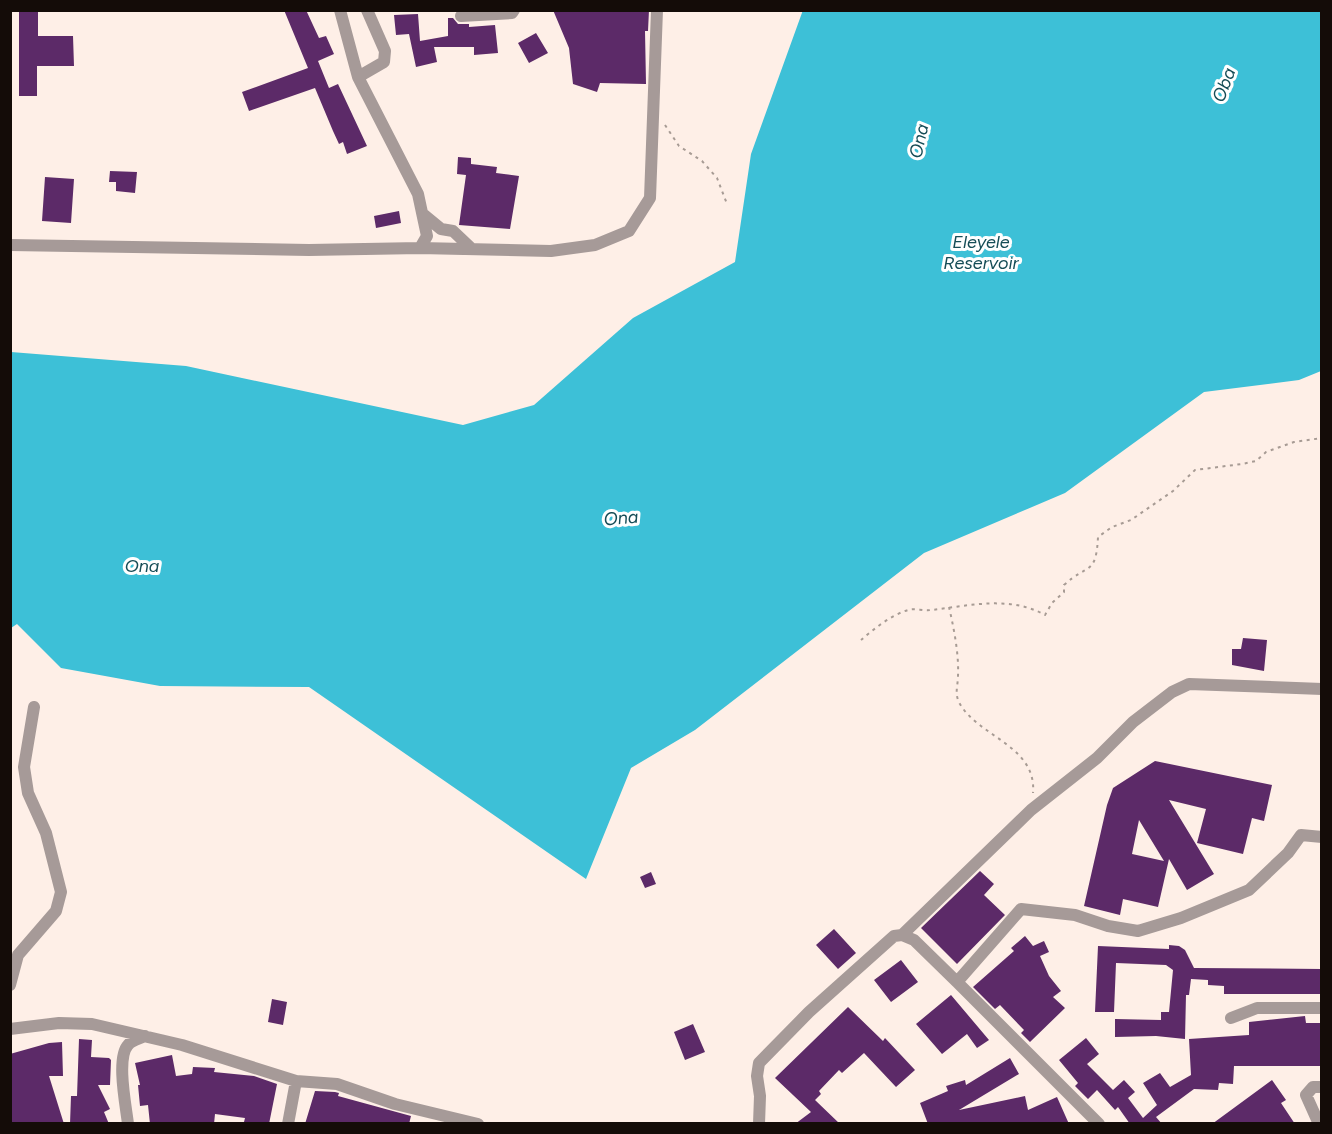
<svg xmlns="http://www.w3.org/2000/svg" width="1332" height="1134" font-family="Figtree,sans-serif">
	<rect width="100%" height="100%" fill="#feefe7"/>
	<!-- water -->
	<path fill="#3dc0d7" d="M803 10 1321 11V371L1299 380 1204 392 1065 493 924 553 695 730 631 768 586 879 309 687 160 686 61 668 17 624 11 628V352L186 366 463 425 534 405 633 318 735 262 751 154Z"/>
	<!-- building -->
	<path fill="#5c2a68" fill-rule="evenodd" d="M19 10H38V36H73L74 66H37V96H19Z
		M284 10H306L319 38 326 36 334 54 318 61 329 88 338 84 367 146 347 154 343 142 339 144 333 131 315 88 249 111 242 92 308 68Z
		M553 10H649L648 31H645L646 84 600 83 597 92 573 84 569 48Z
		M418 14 420 41 448 36V18H453L458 24H469V27L495 25 498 53 474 55V47H434L437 62 416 67 409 34 396 35 394 15Z
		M536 33 548 53 529 63 518 43Z
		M458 157 471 158V164L497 167 496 173 519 176 510 229 459 225 466 175 457 174Z
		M110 171 137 172 135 193 116 191V182H109Z
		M45 177 74 179 71 223 42 221Z
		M399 211 401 223 376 228 374 216Z
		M1243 638 1267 640 1264 671 1232 665V649H1241Z
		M1155 761 1272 785 1264 821 1252 818 1243 854 1197 843 1206 809 1169 800 1214 874 1187 890 1169 859 1158 907 1123 899 1120 915 1084 906 1107 805 1113 788ZM1139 820 1164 861 1132 854Z
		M980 871 994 884 984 895 1005 915 957 964 921 928Z
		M651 872 656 884 645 888 640 877Z
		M834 929 856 953 838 969 816 945Z
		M1025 936 1033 946 1044 941 1049 952 1040 956 1049 976 1061 991 1053 997 1065 1008 1030 1042 1021 1033 1024 1030 1000 1005 995 1009 973 987 1014 951 1011 948Z
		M1169 945 1179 946 1185 950 1194 968 1322 969V994H1224V986L1208 985V980L1191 979 1189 995H1186L1185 1039 1156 1036 1115 1037V1019L1161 1020V1012H1169L1173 970 1166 965 1116 963 1114 1012H1095L1098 946 1169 949Z
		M901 960 918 982 891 1002 874 980Z
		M951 995 989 1040 977 1048 967 1034 942 1054 916 1024Z
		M272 999 287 1002 283 1025 268 1022Z
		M848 1007 883 1041 885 1038 915 1070 896 1087 864 1053 842 1073 839 1070 819 1091 821 1094 815 1100 840 1124H795L811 1112 775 1078Z
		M1305 1016 1306 1023H1322V1066H1234L1233 1084 1219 1083 1218 1090 1194 1089 1156 1117 1162 1124H1130L1118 1107 1115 1110 1097 1090 1088 1099 1075 1086 1078 1083 1059 1060 1086 1038 1099 1054 1087 1064 1113 1090 1124 1080 1135 1092 1128 1098 1143 1118 1157 1105 1143 1083 1160 1073 1170 1087 1191 1075 1189 1039 1249 1035V1022Z
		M693 1024 705 1052 685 1060 674 1032Z
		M79 1039 92 1040 91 1057 109 1058 111 1060 110 1085H98L110 1109 104 1112 109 1124H70L71 1096H77Z
		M62 1042 63 1076H49L64 1124H10V1054L49 1043Z
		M172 1055 176 1076 192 1074 193 1067 215 1068 214 1072 254 1076 277 1084 269 1124H251L244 1122 245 1118 215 1114 214 1124H150L148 1105 140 1106 138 1085H140L135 1063Z
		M1010 1058 1019 1074 959 1110 1025 1096 1028 1110 1057 1097 1069 1124H928L920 1103 948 1091 946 1086 965 1080 966 1085Z
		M1272 1080 1286 1100 1281 1103 1295 1124H1212Z
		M315 1091 335 1092 339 1093 338 1096 411 1116 409 1124H305Z"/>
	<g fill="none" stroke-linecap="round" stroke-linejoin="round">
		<!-- path -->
		<path stroke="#a79b94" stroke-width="2" stroke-dasharray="3 4.5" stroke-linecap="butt" d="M665 125 679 146 702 161 717 178 727 204
			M949 607C954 629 959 654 958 676 958 686 954 694 960 704 979 737 1037 746 1033 793
			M861 640C874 629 891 615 908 610 915 608 924 611 931 610 969 606 1009 595 1045 615L1052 603 1064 592V585C1088 563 1096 576 1098 537L1112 527 1131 520 1173 491 1195 470 1242 464 1256 461 1266 452 1294 442 1322 438"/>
		<!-- street -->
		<path stroke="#a69a98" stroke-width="12" d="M461 16 512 13 514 10
			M358 77 384 62 385 51 367 10
			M424 215 441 229 453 231 472 249
			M10 245 309 250 420 248 427 236 418 194 358 77 340 10
			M420 248 551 251 595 245 629 231 650 198 657 10
			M902 935 914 940 957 982 1099 1124
			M957 982 1021 909 1075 915 1108 926 1138 931 1181 918 1249 890 1288 853 1301 835 1322 837
			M10 985 18 955 56 911 61 892 46 833 28 793 24 767 34 707
			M1231 1018 1257 1008H1322
			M10 1029 59 1023 92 1024 182 1045 296 1081 337 1084 395 1104 478 1124
			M128 1124C126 1106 116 1058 128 1045 132 1040 139 1039 145 1036
			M288 1124 296 1081
			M759 1124 760 1096 757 1076 759 1063 809 1012 894 936 902 935 1031 810 1097 758 1133 722 1172 692 1189 684 1322 689
			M1319 1124 1306 1095 1313 1087H1322"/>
	</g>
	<g text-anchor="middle" stroke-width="6" stroke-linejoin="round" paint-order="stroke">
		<!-- water labels -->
		<g font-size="18" font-style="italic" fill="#164d57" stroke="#fff">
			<text transform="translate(1224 85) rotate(-69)" y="6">Oba</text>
			<text transform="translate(919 141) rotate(-77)" y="6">Ona</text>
			<text x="981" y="248">Eleyele<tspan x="981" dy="21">Reservoir</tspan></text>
			<text transform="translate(621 518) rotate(-5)" y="6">Ona</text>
			<text x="142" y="572">Ona</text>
		</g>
	</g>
	<!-- border -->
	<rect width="1332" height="1134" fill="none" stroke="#140c08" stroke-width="24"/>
</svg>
